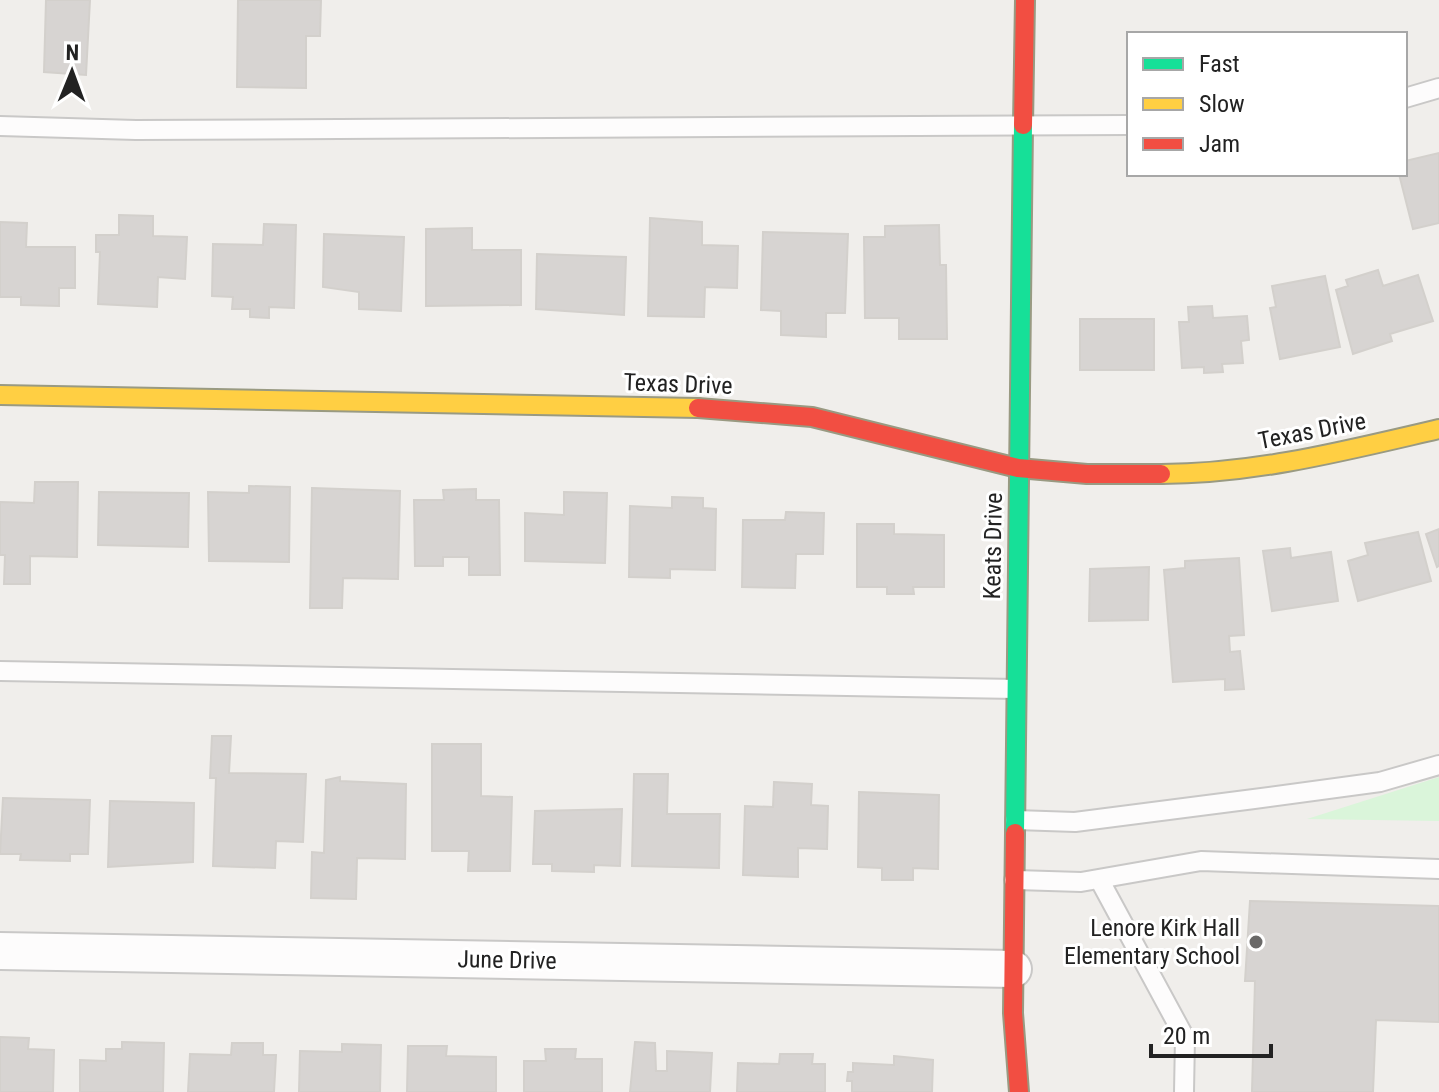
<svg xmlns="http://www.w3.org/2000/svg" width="1439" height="1092" font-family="'Roboto Condensed',sans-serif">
	<rect width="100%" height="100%" fill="#f0eeeb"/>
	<!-- park -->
	<path fill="#daf5da" d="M1439 777V821L1307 819Z"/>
	<!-- building -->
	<path fill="#d7d4d2" stroke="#d3d0cc" stroke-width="2" d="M46 0H90L86 75 44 72Z
		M238 0H321L320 36H306V88L237 87Z
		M1439 153V223L1413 229 1399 174H1405V161Z
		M119 215 153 216V236L187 237 185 279 158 277 157 307 98 304 100 252H96V235H119Z
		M650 218 702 222V245L738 246 737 288 705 287 704 317 648 316Z
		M0 222 27 223 26 247H75V288H59V306L21 305V297H0Z
		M264 224 296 225 294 308 269 307V318L250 317V309H232L233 297 212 296 213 244 263 245Z
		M939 225 940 265H946L947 339H899V318H865L864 237H885V226Z
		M472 228V250H521V305L426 306V229Z
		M763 232 848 234 845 313H826V337L781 335V311L761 310Z
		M324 234 404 237 401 311 359 309V292L323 287Z
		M537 254 626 257 624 315 536 309Z
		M1378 270 1383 286 1418 275 1433 321 1390 334 1392 341 1353 354 1336 290 1348 286 1346 280Z
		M1325 276 1340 347 1280 359 1270 308 1276 307 1272 286Z
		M1212 306 1213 318 1247 316 1249 340 1241 341 1243 363 1222 364 1223 372 1204 373V367L1182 368 1179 322H1189L1188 307Z
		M1080 319H1154V370H1080Z
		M35 482H78L77 557 30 556V584H4L5 555H0V502L34 503Z
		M249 486 290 487 289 562 209 561 208 492 249 493Z
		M312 488 400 491 398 579 343 578 342 608H310Z
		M476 489V500H499L500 575H469V557H443V566H415L414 500H444L443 490Z
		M99 492 189 493 188 547 98 545Z
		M564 492 607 493 605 563 525 561V513L564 515Z
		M672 497 703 498V508L716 509 715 570 670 569V578L629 577 630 506 672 508Z
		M786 512 824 513 823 554H796L795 588 742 587 743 520H785Z
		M857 524H894V534L944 535V587H913L914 594H887V587H857Z
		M1439 529V566L1437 567 1426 534Z
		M1418 532 1431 581 1358 601 1348 561 1368 555 1365 543Z
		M1290 548 1291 558 1331 552 1338 601 1272 611 1263 551Z
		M1239 558 1244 635 1229 636 1230 652 1240 651 1244 689 1225 690V679L1173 682 1164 570 1185 568V561Z
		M1149 567 1148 620 1089 621 1090 569Z
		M212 736H231L229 773 306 774 303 842 276 841 275 868 213 866 216 778H210Z
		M432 744H481V796L512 797 510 871H468L469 851H432Z
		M634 774H668L667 814H720L719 868 632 866Z
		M340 777V781L406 784 405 859 357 858 356 899 311 898 312 852 324 853 326 780Z
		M774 782 812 784 811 805 828 806 827 849 798 848V877L743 875 745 806 773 807Z
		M859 792 939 795 938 869 913 868V880H882V868L858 867Z
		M3 798 90 800 88 854H70V861L20 860 21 854H0Z
		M110 801 194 803 193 862 108 867Z
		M622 809 620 866 594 865V872L552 871V864H533L535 811Z
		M1250 901 1439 906V1022L1376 1020 1373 1092H1252L1255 981H1245Z
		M0 1037 29 1038 28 1049 54 1050 53 1092H0Z
		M122 1042 164 1043 163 1092H80V1060L106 1061V1049H122Z
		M635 1042 655 1043 656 1071H667V1051L712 1053 710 1092H630Z
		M232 1043H263V1055H276L274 1092H188L190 1054 231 1055Z
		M342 1044 381 1045 380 1092H299L300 1051 342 1052Z
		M408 1046H447L446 1056 496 1057V1092H407Z
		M545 1049H576L575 1059H602V1092H524V1061H546Z
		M780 1054H813L812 1064H825V1092H737L738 1063 779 1064Z
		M894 1056 933 1060 932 1092H852V1081H847L848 1072H853V1063L894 1065Z"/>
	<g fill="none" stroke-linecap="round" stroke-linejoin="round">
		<defs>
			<path id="lane" d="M1405 98 1439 88
				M0 126 136 130 1129 125
				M0 671 1016 689
				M1015 820 1075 822 1254 799 1380 782 1439 765
				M1099 879 1185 1038 1184 1092
				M1014 880 1081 882 1201 861 1439 869"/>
			<path id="street" d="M0 951 1013 969"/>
			<path id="fast" d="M1015 833 1023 125"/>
			<path id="slow" d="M0 395 698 408
				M1161 474C1256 474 1348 450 1439 429"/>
			<path id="jam" d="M1023 125 1025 0
				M698 408 812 417 1018 468 1087 474H1161
				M1015 833 1013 1013 1019 1092"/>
		</defs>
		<!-- lane casing -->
		<use href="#lane" stroke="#c9c8c7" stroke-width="22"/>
		<!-- street casing -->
		<use href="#street" stroke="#c9c8c7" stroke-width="40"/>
		<!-- fast casing -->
		<use href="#fast" stroke="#999a82" stroke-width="22"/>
		<!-- slow casing -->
		<use href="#slow" stroke="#999a82" stroke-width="22"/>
		<!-- jam casing -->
		<use href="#jam" stroke="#999a82" stroke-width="22"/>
		<!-- lane -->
		<use href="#lane" stroke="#fdfcfc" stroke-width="18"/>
		<!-- street -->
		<use href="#street" stroke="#fdfcfc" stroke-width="36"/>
		<!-- fast -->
		<use href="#fast" stroke="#16e098" stroke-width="18"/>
		<!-- slow -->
		<use href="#slow" stroke="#ffcf43" stroke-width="18"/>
		<!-- jam -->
		<use href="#jam" stroke="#f24e42" stroke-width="18"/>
	</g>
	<!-- markers -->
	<circle fill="#6a6968" stroke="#fff" stroke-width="3" cx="1256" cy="942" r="8"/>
	<g text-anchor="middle" stroke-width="6" stroke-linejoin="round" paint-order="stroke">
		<!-- street labels -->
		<g font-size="24" fill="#222" stroke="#fff">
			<text transform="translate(678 384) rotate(2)" y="8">Texas Drive</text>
			<text transform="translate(1312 431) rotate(-11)" y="8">Texas Drive</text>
			<text transform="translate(993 546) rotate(-89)" y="8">Keats Drive</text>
			<text transform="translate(507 960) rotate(1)" y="8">June Drive</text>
		</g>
		<!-- poi labels -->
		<g font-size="24" fill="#222" stroke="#fff" text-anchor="end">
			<text x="1240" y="936">Lenore Kirk Hall<tspan x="1240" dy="28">Elementary School</tspan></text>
		</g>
	</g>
	<!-- legend -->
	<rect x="1127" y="32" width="280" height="144" fill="#ffffff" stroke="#a7a7a7" stroke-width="2"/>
	<rect x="1143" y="58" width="40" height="12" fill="#16e098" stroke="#a7a7a7" stroke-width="2"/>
	<text x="1199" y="72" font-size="24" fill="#222222">Fast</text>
	<rect x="1143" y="98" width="40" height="12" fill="#ffcf43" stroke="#a7a7a7" stroke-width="2"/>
	<text x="1199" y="112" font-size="24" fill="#222222">Slow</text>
	<rect x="1143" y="138" width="40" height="12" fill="#f24e42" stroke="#a7a7a7" stroke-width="2"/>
	<text x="1199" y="152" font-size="24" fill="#222222">Jam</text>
	<!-- north arrow -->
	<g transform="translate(72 72) rotate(1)" stroke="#ffffff" stroke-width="6" paint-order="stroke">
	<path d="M0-6L14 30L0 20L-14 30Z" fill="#222222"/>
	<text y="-12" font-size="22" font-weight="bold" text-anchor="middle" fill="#222222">N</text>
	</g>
	<!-- scale -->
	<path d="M1151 1044v12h120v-12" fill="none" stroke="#222222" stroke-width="4"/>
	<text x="1163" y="1044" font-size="24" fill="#222222" stroke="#ffffff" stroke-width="6" paint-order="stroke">20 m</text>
</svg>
